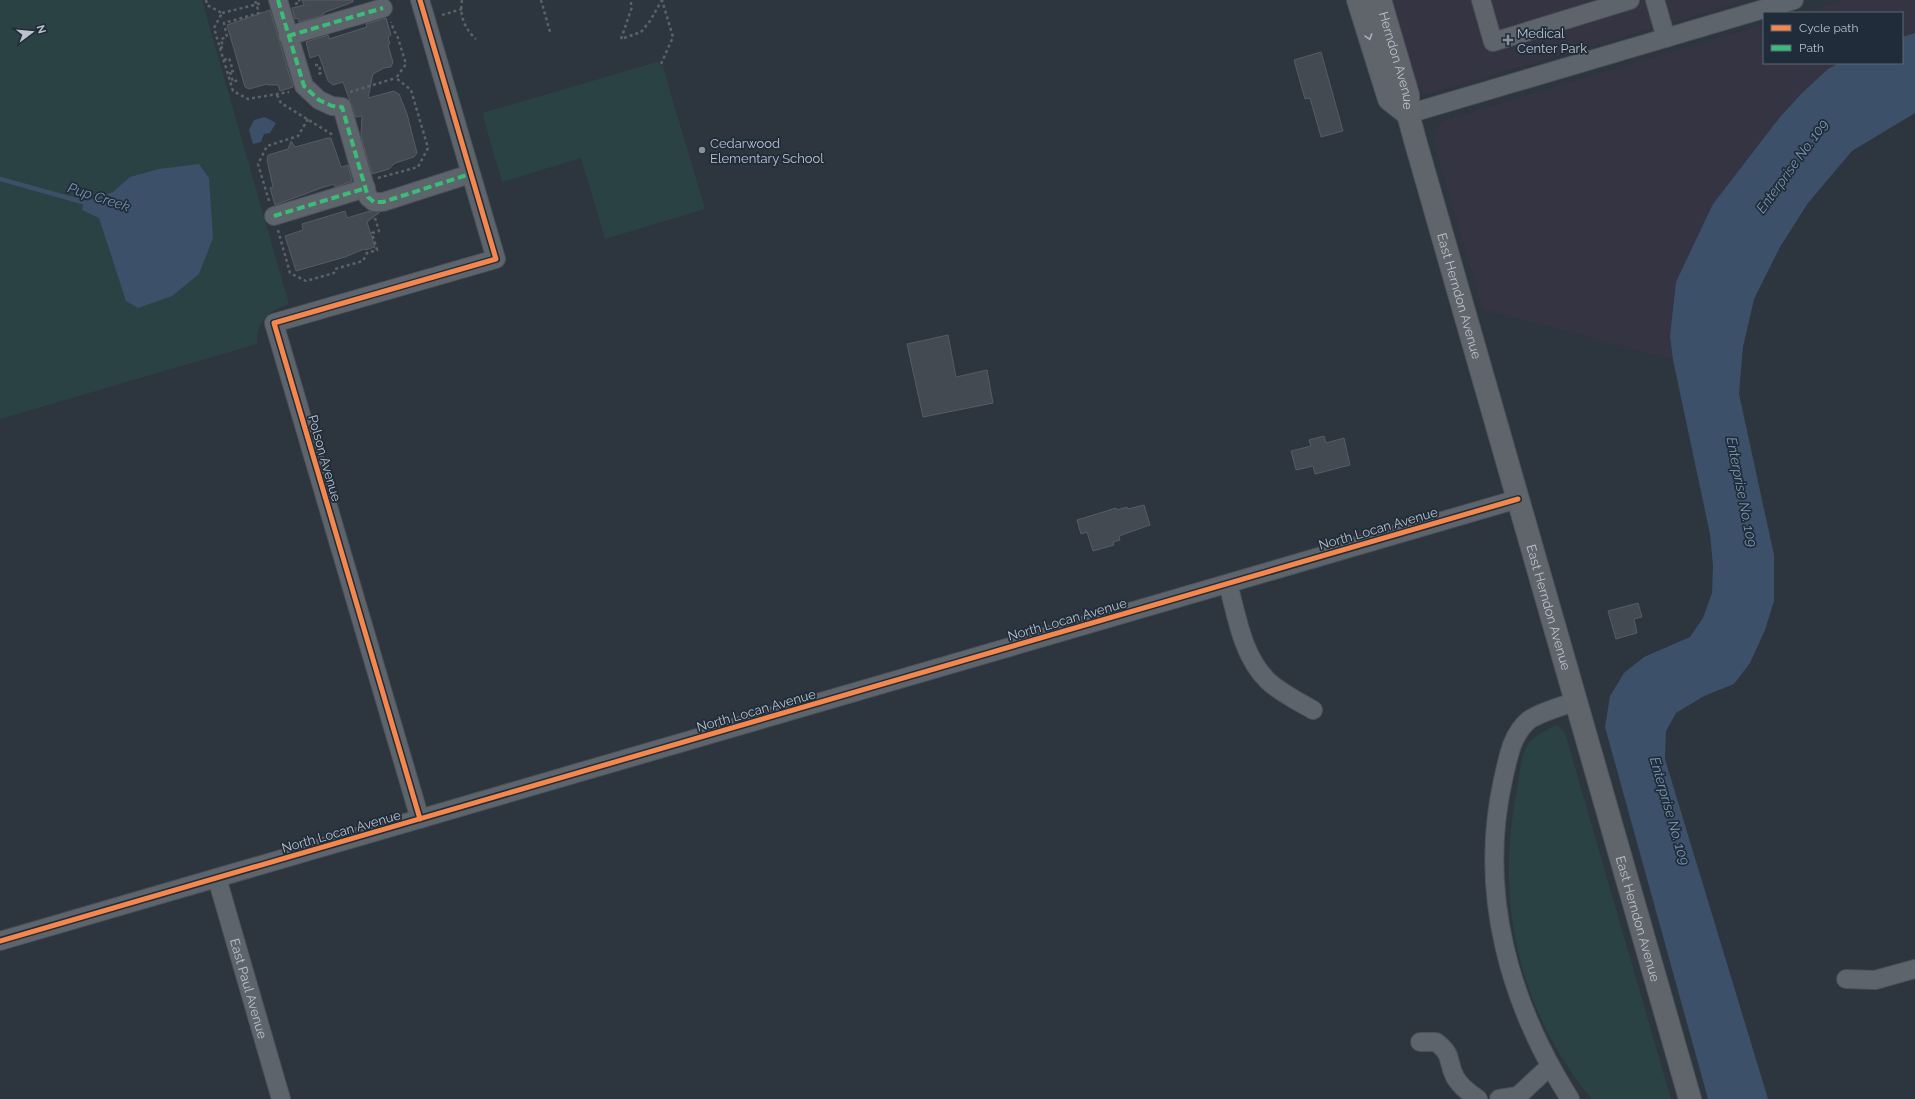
<svg xmlns="http://www.w3.org/2000/svg" width="1915" height="1099" font-family="Raleway,sans-serif">
	<rect width="100%" height="100%" fill="#2d353e"/>
	<!-- medical -->
	<path fill="#343443" d="M1391 0H1750L1425 95 1413 81Z
		M1845 0H1915V33L1902 37V13H1802Z
		M1764 24V63H1839L1828 69 1802 93 1780 117 1713 204 1670 336 1673 360 1482 309 1434 143 1435 130 1444 120Z"/>
	<!-- green -->
	<path fill="#2a4244" d="M0 0H202L289 304C268 311 257 320 257 344L0 419Z
		M657 62 663 67 705 209 605 239 581 158 502 182 482 113Z
		M1557 725 1565 733 1671 1099H1592C1520 1013 1495 905 1516 795 1519 781 1520 760 1526 747 1530 738 1548 729 1557 725Z"/>
	<!-- water -->
	<path fill="#3c5169" d="M1915 33V113L1852 151 1808 203 1780 247 1754 299 1743 347 1739 394 1774 555V601L1765 630 1750 663 1734 684 1704 696 1676 713 1666 731 1665 759 1768 1099H1708L1605 727 1610 696 1624 673 1644 657 1690 637 1703 618 1712 593 1713 566 1710 534 1673 360 1670 336 1676 282 1713 204 1780 117 1802 93 1828 69 1839 63H1902V37Z
		M265 117 276 123 270 133 264 134 261 142 253 144 249 130 254 120Z
		M199 164 209 178 213 238 199 274 172 296 138 308 126 301 99 218 82 210 84 202 113 192 130 177 159 169Z"/>
	<g fill="none" stroke-linecap="round" stroke-linejoin="round">
		<!-- stream -->
		<path stroke="#3c5169" stroke-width="4.5" d="M0 179 90 204"/>
	</g>
	<!-- building -->
	<path fill="#434a51" stroke="#565c65" d="M302 0H353V2L323 13 324 15 299 22 298 18 295 19 292 8 304 5Z
		M270 10 293 87 280 91 278 85H268L267 84 249 89 245 87 227 25Z
		M386 18 391 35 388 37 390 44 388 45 393 62 391 67 384 68 373 74 368 98 394 91 399 94 407 114 417 153 414 157 395 163 389 169 372 174 361 136 362 116 356 117 343 82 333 85 328 81 319 55 310 58 306 42 328 35 329 39 367 27 366 24Z
		M1321 52 1343 131 1321 137 1310 98 1305 99 1294 60Z
		M328 138H331L341 167 348 165 352 181 335 187 334 184 321 188 275 205 270 188 273 187 267 160 268 155 288 149 291 141 295 147Z
		M345 211 347 218 370 211 380 212 367 222 375 247 365 250 364 249 345 257 296 271 285 236 303 230 302 224Z
		M948 335 956 377 987 370 993 403 923 417 907 344Z
		M1324 436 1326 443 1344 438 1350 465 1315 474 1313 466 1296 470 1291 451 1311 446 1309 440Z
		M1144 505 1150 525 1119 536 1120 540 1113 542 1114 545 1093 551 1087 532 1081 534 1077 520 1116 508 1117 510 1127 507 1128 509Z
		M1638 603 1642 617 1634 619 1637 633 1616 639 1608 611Z"/>
	<g fill="none" stroke-linecap="round" stroke-linejoin="round">
		<defs>
			<g id="minor">
				<path d="M278 0 304 86 319 100 332 106 342 107 368 197 374 202H383L470 174"/>
				<path d="M1481 0 1493 42 1630 0"/>
				<path d="M1655 0 1666 38"/>
				<path d="M288 36 383 8"/>
				<path d="M1408 114 1794 0"/>
				<path d="M274 216 366 188"/>
				<path d="M1228 584C1237 616 1242 655 1267 680 1279 692 1298 701 1313 710"/>
				<path d="M420 819 274 323 496 259 420 0"/>
				<path id="s1" d="M217 878 281 1099"/>
				<path d="M0 941 1518 499"/>
				<path d="M1846 979 1875 980 1915 969"/>
				<path d="M1420 1042H1436C1454 1056 1446 1059 1455 1077 1460 1086 1469 1093 1478 1099"/>
				<path d="M1499 1099 1518 1096 1549 1067"/>
				<path d="M1570 1099C1509 1003 1478 893 1503 780 1508 759 1511 735 1529 720 1540 712 1563 706 1577 701"/>
			</g>
			<g id="major">
				<path d="M1358 0 1389 99 1408 114"/>
				<path id="s2" d="M1380 0 1408 95V114L1415 140 1690 1099"/>
			</g>
		</defs>
		<!-- minor casing -->
		<use href="#minor" stroke="#4c5158" stroke-width="20"/>
		<!-- major casing -->
		<use href="#major" stroke="#4b525a" stroke-width="24"/>
		<!-- path -->
		<path stroke="#5b6267" stroke-width="2.5" stroke-dasharray="3 3" stroke-linecap="butt" d="M206 0 207 5 222 13 214 28 233 91 248 99 289 92
			M462 0C459 16 465 29 476 39
			M541 0 550 32
			M295 4 300 2 299 0
			M222 13 262 3
			M442 15 462 9
			M624 38 641 32 650 21 662 0
			M621 39 632 7 630 0
			M220 48 223 47 221 39 227 37 224 23 259 13 255 0
			M224 60 229 58 233 71 227 73
			M661 64 673 37 662 0
			M315 65H319L321 73 318 74
			M230 72 233 82 238 80
			M350 92 396 78
			M277 95 281 103 333 135
			M378 178 418 167 428 148 411 90 396 78 406 64 397 35 394 31 391 22
			M269 201 258 164 267 146 298 136 308 119
			M278 230 290 273 306 281 334 273 335 269 363 261 367 253 377 250 372 233 379 231 375 218"/>
		<!-- minor -->
		<use href="#minor" stroke="#5e646b" stroke-width="18"/>
		<!-- major -->
		<use href="#major" stroke="#60656c" stroke-width="22"/>
		<!-- quiet -->
		<path stroke="#3abd76" stroke-width="4" stroke-dasharray="8 4" stroke-linecap="butt" d="M278 0 304 86 319 100 332 106 342 107 368 197 374 202H383L470 174
			M288 36 383 8
			M274 216 366 188"/>
		<defs>
			<path id="cycleway" d="M420 819 274 323 496 259 420 0
				M0 941 1518 499"/>
		</defs>
		<!-- cycleway casing -->
		<use href="#cycleway" stroke="#202c39" stroke-width="8"/>
		<!-- cycleway -->
		<use href="#cycleway" stroke="#f5874c" stroke-width="5"/>
	</g>
	<!-- one-way arrows -->
	<defs><path id="oneway-chevron" d="M-2-3.5L2.5 0L-2 3.5" fill="none" stroke-width="1.6" stroke-linecap="round" stroke-linejoin="round"/></defs>
	<use stroke="#a7afba" href="#oneway-chevron" transform="translate(1369 37) rotate(73)"/>
	<!-- markers -->
	<g fill="#88919b" stroke="#202c39" stroke-width="1.5">
		<path d="M1506 34h4v4h4v4h-4v4h-4v-4h-4v-4h4z"/>
		<circle cx="702" cy="150" r="4"/>
	</g>
	<g text-anchor="middle" stroke-width="3.5" stroke-linejoin="round" paint-order="stroke">
		<!-- poi labels -->
		<g font-size="13" fill="#b9c2cd" stroke="#202c39" text-anchor="start">
			<text x="1517" y="38">Medical<tspan x="1517" dy="15">Center Park</tspan></text>
			<text x="710" y="148">Cedarwood<tspan x="710" dy="15">Elementary School</tspan></text>
		</g>
		<!-- street labels -->
		<g font-size="13" fill="#b9c2cd" stroke="#202c39">
			<text dy="5" stroke="none"><textPath href="#s2" startOffset="63">Herndon Avenue</textPath></text>
			<text dy="5" stroke="none"><textPath href="#s2" startOffset="307">East Herndon Avenue</textPath></text>
			<text transform="translate(325 458) rotate(74)" y="5">Polson Avenue</text>
			<text transform="translate(1378 528) rotate(-16)" y="5">North Locan Avenue</text>
			<text dy="5" stroke="none"><textPath href="#s2" startOffset="631">East Herndon Avenue</textPath></text>
			<text transform="translate(1067 619) rotate(-16)" y="5">North Locan Avenue</text>
			<text transform="translate(756 710) rotate(-16)" y="5">North Locan Avenue</text>
			<text transform="translate(341 831) rotate(-16)" y="5">North Locan Avenue</text>
			<text dy="5" stroke="none"><textPath href="#s2" startOffset="955">East Herndon Avenue</textPath></text>
			<text dy="5" stroke="none"><textPath href="#s1" startOffset="115">East Paul Avenue</textPath></text>
		</g>
		<!-- water labels -->
		<g font-size="14" font-style="italic" fill="#7995b0" stroke="#202c39">
			<text transform="translate(1792 166) rotate(-54)" y="5">Enterprise No. 109</text>
			<text transform="translate(99 197) rotate(18)" y="5">Pup Creek</text>
			<text transform="translate(1742 492) rotate(79)" y="5">Enterprise No. 109</text>
			<text transform="translate(1670 811) rotate(74)" y="5">Enterprise No. 109</text>
		</g>
	</g>
	<!-- legend -->
	<rect x="1763" y="12" width="140" height="52" fill="#202c39" stroke="#5d6874"/>
	<rect x="1771" y="25" width="20" height="6" fill="#f5874c" stroke="#5d6874"/>
	<text x="1799" y="32" font-size="12" fill="#b9c2cd">Cycle path</text>
	<rect x="1771" y="45" width="20" height="6" fill="#3abd76" stroke="#5d6874"/>
	<text x="1799" y="52" font-size="12" fill="#b9c2cd">Path</text>
	<!-- north arrow -->
	<g transform="translate(32 32) rotate(74)" stroke="#202c39" stroke-width="3" paint-order="stroke">
	<path d="M0-3L7 15L0 10L-7 15Z" fill="#b9c2cd"/>
	<text y="-6" font-size="11" font-weight="bold" text-anchor="middle" fill="#b9c2cd">N</text>
	</g>
</svg>
